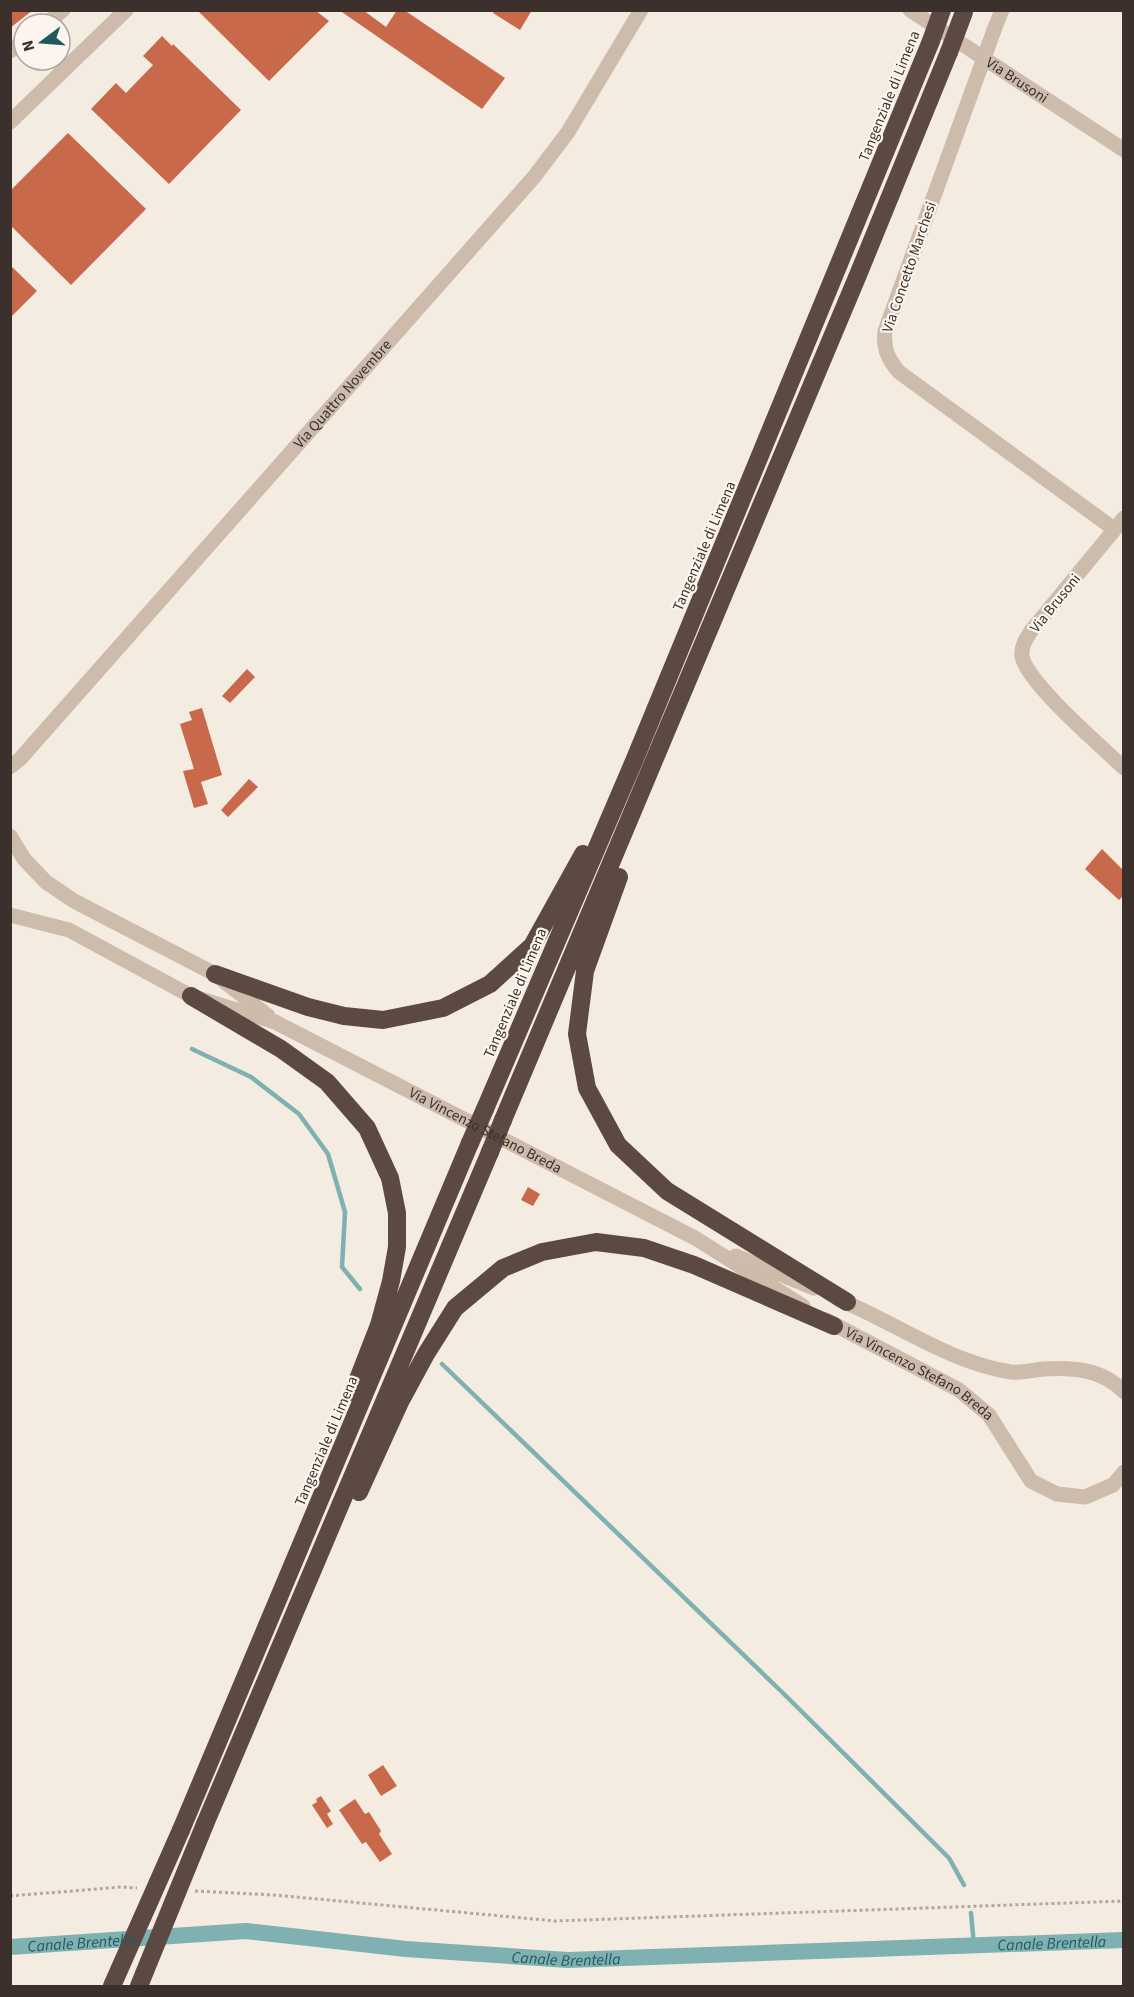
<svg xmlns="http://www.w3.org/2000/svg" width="1134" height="1997" font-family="'Source Sans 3',sans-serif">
	<rect width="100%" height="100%" fill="#f4ebe1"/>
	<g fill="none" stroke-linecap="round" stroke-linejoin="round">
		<!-- stream -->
		<path stroke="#7fb0b2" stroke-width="4.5" d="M192 1049 251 1077 299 1114 328 1154 345 1212 342 1267 360 1289
			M442 1364 784 1694 949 1858 964 1885
			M971 1913 974 1945"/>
		<!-- canal -->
		<path stroke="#7fb0b2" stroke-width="16" id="s1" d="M10 1947 246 1931 406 1949 568 1960 1124 1940"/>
	</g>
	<!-- building -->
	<path fill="#c8694b" d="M10 10H33L10 28Z
		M197 10H315L329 21 269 81Z
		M339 10H363L386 27 397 10H404L505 78 482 109Z
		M494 10H532L520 30 493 13Z
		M162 36 172 46 173 44 241 110 169 184 91 109 116 83 126 93 153 65 143 56Z
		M68 133 146 209 71 285 10 225V191Z
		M10 265 37 291 10 318Z
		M247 669 255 677 230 703 222 696Z
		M202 708 222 775 201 782 208 804 194 808 183 771 194 769 180 724 192 720 189 712Z
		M249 779 258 787 228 817 221 810Z
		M1102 849 1124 871V895L1119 900 1085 869Z
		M528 1187 540 1194 533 1206 521 1200Z
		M383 1765 397 1786 381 1796 368 1775Z
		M321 1796 331 1811 327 1814 333 1824 327 1828 312 1805 317 1802 316 1799Z
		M355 1799 365 1814 369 1812 381 1831 379 1834 392 1854 380 1862 366 1842 362 1844 339 1810Z"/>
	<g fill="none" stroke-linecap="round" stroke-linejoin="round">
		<!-- path -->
		<path stroke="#b9a596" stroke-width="3" stroke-dasharray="3 3" stroke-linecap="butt" d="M195 1891 274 1895 555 1921 1124 1901
			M10 1896 122 1887 137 1888"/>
		<!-- minor -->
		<g stroke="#cdbbac" stroke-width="15">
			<path id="s2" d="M910 10 1124 150"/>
			<path d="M46 24 63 10"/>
			<path d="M994 30 1002 10"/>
			<path d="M10 51 24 41"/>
			<path d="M980 69 885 331C883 349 888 359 899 372L1114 529"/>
			<path d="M10 122 126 10"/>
			<path d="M1124 518 1031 631C1026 639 1021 646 1022 656 1026 682 1102 747 1124 768"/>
			<path id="s3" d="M10 767 20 759 534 177 568 132 641 10"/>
			<path d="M10 836 24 859 46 882 74 901 215 974 268 1016"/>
			<path id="s4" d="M10 915 69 930 191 996 275 1022 695 1238 803 1306"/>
			<path d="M736 1256 814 1288"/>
			<path d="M838 1299C896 1323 948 1362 1011 1372 1021 1373 1033 1370 1043 1369 1072 1367 1103 1369 1124 1392"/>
			<path id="s5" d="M826 1320 959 1390 989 1415 1031 1481 1057 1494 1085 1497 1113 1485 1124 1472"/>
		</g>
		<!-- highway -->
		<path stroke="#5c4a42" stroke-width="18" d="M619 877 585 971 577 1034 587 1088 618 1145 667 1191 847 1302
			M215 974 308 1007 344 1016 383 1020 443 1008 490 984 532 946 583 854
			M191 996 281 1049 327 1082 367 1128 390 1178 397 1213V1247L391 1281 379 1325 353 1392
			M485 1109 634 761 931 41
			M503 1120 858 275 949 52
			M359 1492 400 1402 426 1354 455 1308 503 1268 542 1252 596 1242 644 1248 694 1265 834 1326
			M205 1824 490 1152
			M181 1830 470 1143"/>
		<!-- minor-bridge -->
		<path stroke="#cdbbac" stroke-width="15" d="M980 69 994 30"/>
		<!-- highway-bridge -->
		<path stroke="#5c4a42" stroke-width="18" d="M931 41 942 10
			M949 52 964 12
			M470 1143 485 1109
			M490 1152 503 1120
			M112 1986 181 1830
			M139 1986 205 1824"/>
	</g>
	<g text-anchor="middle" stroke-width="4.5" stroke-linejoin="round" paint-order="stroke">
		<!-- street labels -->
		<g font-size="15" fill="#3b302b" stroke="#fbf5ee">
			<text dy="5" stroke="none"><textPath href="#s2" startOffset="128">Via Brusoni</textPath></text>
			<text transform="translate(889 96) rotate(-68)" y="5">Tangenziale di Limena</text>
			<text transform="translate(909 267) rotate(-71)" y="5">Via Concetto Marchesi</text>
			<text dy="5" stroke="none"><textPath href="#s3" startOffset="500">Via Quattro Novembre</textPath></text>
			<text transform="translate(704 546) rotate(-67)" y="5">Tangenziale di Limena</text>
			<text transform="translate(1055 603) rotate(-51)" y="5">Via Brusoni</text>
			<text transform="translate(515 993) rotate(-67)" y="5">Tangenziale di Limena</text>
			<text dy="5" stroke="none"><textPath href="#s4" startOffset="524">Via Vincenzo Stefano Breda</textPath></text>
			<text dy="5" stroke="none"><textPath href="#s5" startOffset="108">Via Vincenzo Stefano Breda</textPath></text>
			<text transform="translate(326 1441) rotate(-67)" y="5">Tangenziale di Limena</text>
		</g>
		<!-- water labels -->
		<g font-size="16" font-style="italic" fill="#1f5a5e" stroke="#fbf5ee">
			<text dy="6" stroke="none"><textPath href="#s1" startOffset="72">Canale Brentella</textPath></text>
			<text dy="6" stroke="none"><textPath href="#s1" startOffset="1044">Canale Brentella</textPath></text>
			<text dy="6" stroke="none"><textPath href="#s1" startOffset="558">Canale Brentella</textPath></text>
		</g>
	</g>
	<!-- border -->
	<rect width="1134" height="1997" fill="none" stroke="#3b302b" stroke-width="24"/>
	<!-- north arrow -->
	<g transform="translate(42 42) rotate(254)"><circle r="28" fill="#fbf5ee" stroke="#aea6a0" stroke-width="1.5"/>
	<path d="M0-4.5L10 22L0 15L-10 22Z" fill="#1f5a5e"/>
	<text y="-9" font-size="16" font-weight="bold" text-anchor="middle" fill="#3b302b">N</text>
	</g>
</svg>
